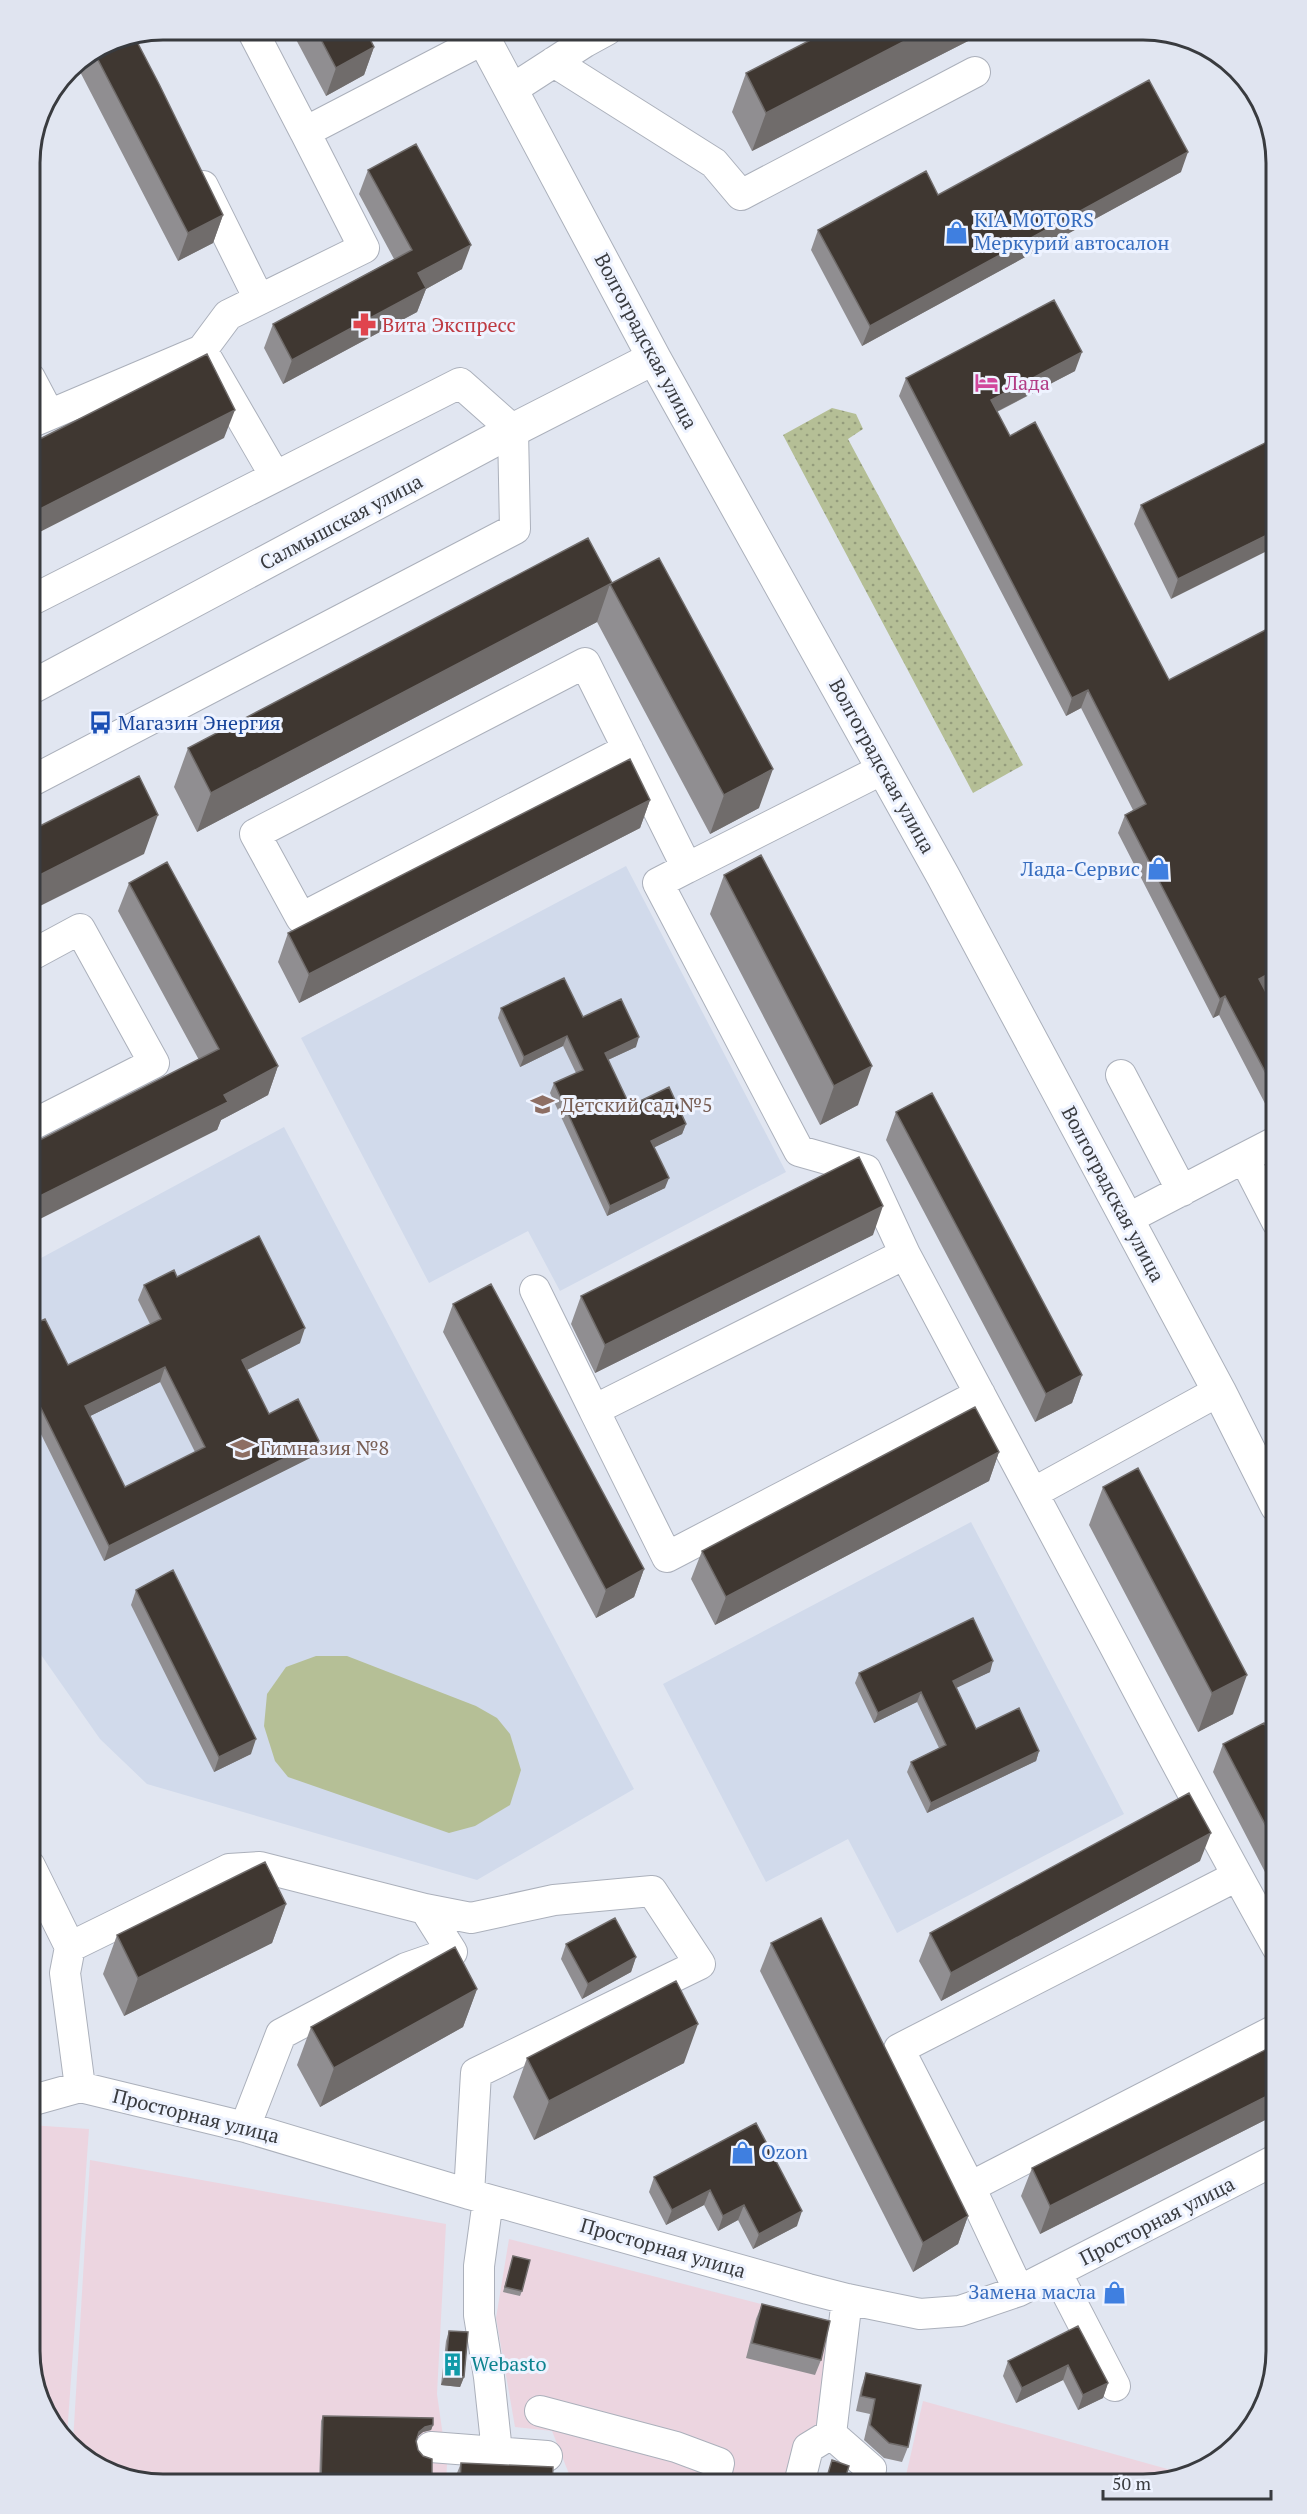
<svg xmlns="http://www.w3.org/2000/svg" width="1307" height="2514" font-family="'PT Serif',serif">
	<defs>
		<pattern id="grass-dots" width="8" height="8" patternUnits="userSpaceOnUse" patternTransform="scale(1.5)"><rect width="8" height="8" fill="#b5bf96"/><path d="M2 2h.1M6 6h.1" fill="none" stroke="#949c7c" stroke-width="1.8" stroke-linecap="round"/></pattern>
	</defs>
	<rect width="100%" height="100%" fill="#e1e6f1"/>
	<!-- built -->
	<path fill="#d1daeb" d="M626 866 786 1172 560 1291 528 1231 429 1283 301 1038Z
		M284 1127 634 1789 477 1880 147 1784 100 1739 39 1652 30 1633V1264Z
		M971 1522 1124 1814 897 1933 848 1839 766 1882 663 1684Z"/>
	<!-- industrial -->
	<path fill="#ecd5e0" d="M30 2125 89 2129 67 2435 40 2402 30 2351Z
		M90 2160 446 2224 437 2394 447 2464 446 2484H155L89 2461 73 2442Z
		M509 2239 835 2323 810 2484H573L552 2431 515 2427 496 2318Z
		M923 2401 1189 2475 1144 2484H904Z"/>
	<!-- grass -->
	<path fill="url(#grass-dots)" d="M832 408 856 414 863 429 848 439 1023 765 973 793 783 435Z"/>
	<!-- green -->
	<path fill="#b5bf96" d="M316 1656H347L476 1706 497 1718 510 1734 521 1770 510 1805 475 1826 449 1833 288 1777 275 1761 264 1726 267 1694 286 1667Z"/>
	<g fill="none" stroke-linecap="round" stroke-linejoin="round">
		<defs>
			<path id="minor" d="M252 30 305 132 484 39
				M585 42 607 30
				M554 62 714 163 741 195 975 72
				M511 90 585 42 578 30
				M203 186 259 299
				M30 378 49 414
				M30 423 202 350
				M275 476 202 350 228 315 364 248 305 132
				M628 749 301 918 255 834 585 663 687 868 883 769
				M30 782 515 529 513 430 460 383 30 601
				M687 868 658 883 799 1151 866 1170 905 1254
				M1121 1075 1182 1191
				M30 1126 154 1063 80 929 30 956
				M1244 1158 1277 1141
				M1127 1219 1244 1158 1277 1222
				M535 1290 594 1410
				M980 1394 667 1557 594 1410 905 1254C975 1385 1045 1516 1115 1647 1168 1747 1221 1848 1277 1947
				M1033 1493 1219 1391
				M30 1866 70 1947 229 1869 260 1867 425 1909 452 1952 406 1968 281 2034 245 2127
				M425 1909 471 1918 554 1900 652 1891 700 1964 476 2073 469 2194
				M70 1947 65 1973 80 2087
				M30 2101 80 2087 245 2127 469 2194 808 2289 847 2299 920 2314 960 2311 1019 2291 1277 2159
				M970 2187 899 2049 1237 1876
				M488 2200 479 2266V2315L489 2377 497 2452
				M1056 2272 1115 2386
				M1019 2291 970 2187 1277 2029
				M540 2411 676 2447 719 2463 714 2484
				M831 2434 871 2469 867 2484
				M431 2447 547 2456
				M799 2484 808 2448 831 2434 847 2299"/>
			<path id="major" d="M479 30 654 358 943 876 1219 1391 1277 1506
				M30 688 513 430 654 358"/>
		</defs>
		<!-- minor casing -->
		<use href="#minor" stroke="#abb0bb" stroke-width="32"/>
		<!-- major casing -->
		<use href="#major" stroke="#abb0bb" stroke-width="35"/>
		<!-- minor -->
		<use href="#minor" stroke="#fff" stroke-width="30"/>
		<!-- major -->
		<use href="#major" stroke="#fff" stroke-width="33"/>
	</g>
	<!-- wall -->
	<path fill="#908e91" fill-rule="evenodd" d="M291 30H365L374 47 364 75 326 96Z
		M830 30H973L970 40 752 151 732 112 746 73Z
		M112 40 223 215 213 243 178 261 76 64Z
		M368 170 462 269 426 289 417 312 283 384 264 348 273 324 394 259 359 194Z
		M1181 172 862 346 811 250 818 230 938 195Z
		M1075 371 997 412 1277 984 1265 990 1277 1013V1112L1271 1115 1219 1015 1213 1018 1118 833 1125 815 1133 810 1081 708 1066 716 899 396 906 378Z
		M1277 437 1171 599 1134 524 1141 505Z
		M612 583 759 808 710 834 597 622 197 832 174 787 188 748Z
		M650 800 640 828 299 1003 278 962 288 933Z
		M724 875 858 1105 820 1125 710 914Z
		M129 883 278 1066 268 1095 221 1120 217 1130 199 1060 118 911Z
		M501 1008 583 1017 636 1047 608 1060 630 1106 686 1124 682 1134 654 1147 665 1188 607 1216 550 1093 554 1083 576 1073 563 1046 520 1067 498 1018Z
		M896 1112 1082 1375 1072 1403 1035 1422 886 1140Z
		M873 1235 595 1373 571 1324 581 1296Z
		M177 1277 300 1343 247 1370 269 1414 319 1441 314 1456 104 1561 30 1412V1326L68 1365 150 1324 138 1300 144 1285ZM160 1382 195 1452 125 1487 90 1416Z
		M453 1304 644 1569 634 1597 596 1618 443 1332Z
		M999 1452 989 1481 715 1625 691 1579 702 1551Z
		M1103 1487 1233 1714 1198 1732 1089 1525Z
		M136 1590 251 1754 214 1772 131 1605Z
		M990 1672 956 1687 976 1729 1039 1751 1036 1761 927 1813 907 1772 911 1762 939 1748 917 1702 874 1723 855 1683 859 1673Z
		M1223 1744 1277 1748V1895L1213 1772Z
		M1200 1861 941 2001 919 1961 930 1933Z
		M286 1904 272 1943 124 2016 103 1974 117 1935Z
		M771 1943 968 2216 958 2244 913 2272 760 1971Z
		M566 1944 636 1957 631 1972 582 1999 561 1959Z
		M477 1989 463 2027 320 2107 297 2065 311 2027Z
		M1277 2044V2114L1040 2234 1021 2196 1032 2168Z
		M527 2058 684 2063 534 2140 513 2097Z
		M756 2123 797 2226 753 2249 738 2220 718 2231 704 2205 666 2225 649 2192 654 2177Z
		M513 2256 522 2291 520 2296 503 2292Z
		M762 2304 821 2360 815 2375 746 2358 756 2319Z
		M1078 2326 1108 2383 1103 2398 1078 2410 1063 2380 1016 2403 1003 2376 1008 2361Z
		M449 2331 464 2377 460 2387 441 2385 446 2341Z
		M866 2373 908 2447 902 2462 884 2458 864 2440 870 2414 856 2411 861 2388Z
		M323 2416 433 2425 431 2430 423 2432 417 2437 416 2441 418 2450 432 2484H319L321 2421Z
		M461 2463 552 2484H455V2478Z"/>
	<!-- shaded-wall -->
	<path fill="#706c6b" d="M926 30H973L970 40 752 151 766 113Z
		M374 47 364 75 326 96 336 68Z
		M1188 152 1181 172 862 346 870 326Z
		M223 215 213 243 178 261 188 233Z
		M471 245 462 269 426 289 417 312 283 384 292 360 418 273Z
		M1082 352 1075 371 984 418 991 400Z
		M235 410 224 438 30 537V514Z
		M1277 530V546L1171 599 1178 579Z
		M610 584 597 622 197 832 211 793Z
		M1088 690 1081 708 1066 716 1072 698Z
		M773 769 759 808 710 834 724 795Z
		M650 800 640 828 299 1003 309 974Z
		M158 815 144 854 30 911V880Z
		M1277 969V984L1252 997 1259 979Z
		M1225 996 1219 1015 1213 1018 1220 999Z
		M567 1036 563 1046 520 1067 524 1057Z
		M639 1037 636 1047 601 1063 605 1053Z
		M278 1066 268 1095 221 1120 217 1130 30 1224V1201Z
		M872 1066 858 1105 820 1125 834 1086Z
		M1277 1100V1112L1271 1115Z
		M686 1124 682 1134 647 1151 651 1141Z
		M669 1178 665 1188 607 1216 610 1206Z
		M883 1206 873 1235 595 1373 605 1345Z
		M305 1328 300 1343 237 1375 242 1360Z
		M165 1367 160 1382 80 1421 85 1406Z
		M1082 1375 1072 1403 1035 1422 1046 1394Z
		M319 1441 314 1456 104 1561 109 1546Z
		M999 1452 989 1481 715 1625 726 1597Z
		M644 1569 634 1597 596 1618 606 1590Z
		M993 1661 990 1672 950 1691 953 1681Z
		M1247 1675 1233 1714 1198 1732 1212 1693Z
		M921 1692 917 1702 874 1723 878 1713Z
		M256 1739 251 1754 214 1772 219 1757Z
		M1039 1751 1036 1761 927 1813 931 1803Z
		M1211 1833 1200 1861 941 2001 951 1973Z
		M286 1904 272 1943 124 2016 138 1978Z
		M636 1957 631 1972 582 1999 588 1984Z
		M477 1989 463 2027 320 2107 334 2068Z
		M38 1997 35 2008 30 2010V2001Z
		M698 2024 684 2063 534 2140 549 2101Z
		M1277 2091V2114L1040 2234 1050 2206Z
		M710 2190 704 2205 666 2225 672 2210Z
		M744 2205 738 2220 718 2231 723 2216Z
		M802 2211 797 2226 753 2249 759 2234Z
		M968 2216 958 2244 913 2272 923 2243Z
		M1068 2365 1063 2380 1016 2403 1022 2388Z
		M445 2375 464 2377 460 2387 441 2385Z
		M1108 2383 1103 2398 1078 2410 1083 2395Z
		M433 2425 431 2430 423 2432 417 2437 419 2432 425 2427Z
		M321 2481 432 2484H320Z"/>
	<!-- building -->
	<path fill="#3f3731" stroke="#706c6b" stroke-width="1.5" fill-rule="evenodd" d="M316 30H365L374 47 336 68Z
		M830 30H926L766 113 746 73Z
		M134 36 159 84 223 215 188 233 94 52 112 40Z
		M1149 80 1188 152 870 326 818 230 926 171 938 195Z
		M416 144 471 245 418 273 426 288 292 360 273 324 412 250 368 170Z
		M1054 300 1082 352 991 400 1010 436 1035 422 1169 680 1277 624V928L1274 929 1277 935V969L1259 979 1277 1013V1094L1225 996 1220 999 1125 815 1146 804 1088 690 1072 698 906 378Z
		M207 354 235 410 30 514V444Z
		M1277 437V530L1178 579 1141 505Z
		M588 538 612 583 211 793 188 748Z
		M659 558 773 769 724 795 610 584Z
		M630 759 650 800 309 974 288 933Z
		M139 776 158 815 30 880V831Z
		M761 855 872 1066 834 1086 724 875Z
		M167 862 278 1066 224 1095 228 1102 30 1201V1145L219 1049 129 883Z
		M564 978 583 1017 621 999 639 1037 605 1053 630 1106 669 1087 686 1124 651 1141 669 1178 610 1206 554 1083 583 1070 567 1036 524 1057 501 1008Z
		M932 1093 1082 1375 1046 1394 896 1112Z
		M859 1157 883 1206 605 1345 581 1296Z
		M259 1236 305 1328 242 1360 269 1414 298 1399 319 1441 109 1546 30 1386V1326L45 1319 68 1365 161 1319 144 1285 174 1270 177 1277ZM165 1367 205 1447 125 1487 85 1406Z
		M491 1284 644 1569 606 1590 453 1304Z
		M975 1407 999 1452 726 1597 702 1551Z
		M1138 1468 1247 1675 1212 1693 1103 1487Z
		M173 1570 256 1739 219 1757 136 1590Z
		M973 1618 993 1661 953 1681 976 1729 1019 1708 1039 1751 931 1803 911 1762 946 1745 921 1692 878 1713 859 1673Z
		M1264 1723 1277 1748V1847L1223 1744Z
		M1189 1793 1211 1833 951 1973 930 1933Z
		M265 1862 286 1904 138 1978 117 1935Z
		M615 1918 636 1957 588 1984 566 1944Z
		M821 1918 968 2216 923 2243 771 1943Z
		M455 1947 477 1989 334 2068 311 2027Z
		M30 1980 38 1997 30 2001Z
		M676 1981 698 2024 549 2101 527 2058Z
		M1277 2044V2091L1050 2206 1032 2168Z
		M756 2123 802 2211 759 2234 744 2205 723 2216 710 2190 672 2210 654 2177Z
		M513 2256 530 2260 522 2291 505 2287Z
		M762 2304 830 2321 821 2360 752 2343Z
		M1078 2326 1108 2383 1083 2395 1068 2365 1022 2388 1008 2361Z
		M449 2331 468 2332 464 2377 445 2375Z
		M866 2373 921 2385 908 2447 889 2443 870 2425 875 2399 861 2396Z
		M323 2416 433 2418V2425L425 2427 419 2432 416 2441 418 2450 423 2456 432 2459V2484L321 2481Z
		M832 2460 849 2466 843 2484H817L818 2482 825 2484Z
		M461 2463 553 2467 552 2484H460Z"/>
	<!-- icons -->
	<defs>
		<symbol id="shop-bare" viewBox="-9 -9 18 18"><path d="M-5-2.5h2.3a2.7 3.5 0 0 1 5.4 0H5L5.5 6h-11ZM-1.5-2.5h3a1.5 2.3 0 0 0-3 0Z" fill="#3f7fe0" stroke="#eef3ff" stroke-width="2.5" paint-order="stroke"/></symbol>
		<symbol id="pharmacy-bare" viewBox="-9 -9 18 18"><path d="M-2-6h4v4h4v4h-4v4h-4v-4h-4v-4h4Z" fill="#e0444e" stroke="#eef3ff" stroke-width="2.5" paint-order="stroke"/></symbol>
		<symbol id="hotel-bare" viewBox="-9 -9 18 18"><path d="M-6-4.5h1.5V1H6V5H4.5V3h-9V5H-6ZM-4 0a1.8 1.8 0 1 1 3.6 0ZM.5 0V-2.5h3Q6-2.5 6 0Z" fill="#d1479c" stroke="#eef3ff" stroke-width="2.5" paint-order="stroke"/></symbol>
		<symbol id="bus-bare" viewBox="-9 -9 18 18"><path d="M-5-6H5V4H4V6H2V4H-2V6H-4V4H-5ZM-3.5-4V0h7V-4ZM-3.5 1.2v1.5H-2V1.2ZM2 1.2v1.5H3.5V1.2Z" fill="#1a4fb4" stroke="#eef3ff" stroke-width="2.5" paint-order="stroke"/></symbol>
		<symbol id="school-bare" viewBox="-9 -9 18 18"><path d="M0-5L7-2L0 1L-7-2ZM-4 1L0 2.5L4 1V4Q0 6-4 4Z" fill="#8d6e63" stroke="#eef3ff" stroke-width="2.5" paint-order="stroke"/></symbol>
		<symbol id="building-bare" viewBox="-9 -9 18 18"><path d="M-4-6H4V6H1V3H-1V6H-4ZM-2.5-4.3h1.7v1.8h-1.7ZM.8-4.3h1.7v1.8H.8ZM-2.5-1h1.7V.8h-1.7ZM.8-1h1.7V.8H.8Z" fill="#0f9aa8" stroke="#eef3ff" stroke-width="2.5" paint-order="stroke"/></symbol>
	</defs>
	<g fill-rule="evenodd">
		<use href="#shop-bare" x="940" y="216" width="33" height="33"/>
		<use href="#pharmacy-bare" x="348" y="308" width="33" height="33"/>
		<use href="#hotel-bare" x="970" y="366" width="33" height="33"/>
		<use href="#bus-bare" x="84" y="706" width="33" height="33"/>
		<use href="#shop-bare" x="1142" y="852" width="33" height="33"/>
		<use href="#school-bare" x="526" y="1088" width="33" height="33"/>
		<use href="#school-bare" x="226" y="1432" width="33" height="33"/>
		<use href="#shop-bare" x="726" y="2136" width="33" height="33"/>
		<use href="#shop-bare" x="1098" y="2276" width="33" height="33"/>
		<use href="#building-bare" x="436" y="2348" width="33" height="33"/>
	</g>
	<g text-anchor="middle" stroke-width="6" stroke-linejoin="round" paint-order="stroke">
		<!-- shop labels -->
		<g font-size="20" fill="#366cbe" stroke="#eef3ff" text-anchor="start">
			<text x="974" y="227">KIA MOTORS<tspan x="974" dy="23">Меркурий автосалон</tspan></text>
			<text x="1140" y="876" text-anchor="end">Лада-Сервис</text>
			<text x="761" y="2159">Ozon</text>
			<text x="1096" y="2299" text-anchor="end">Замена масла</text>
		</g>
		<!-- health labels -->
		<g font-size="20" fill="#be3a42" stroke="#eef3ff" text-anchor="start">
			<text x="382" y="332">Вита Экспресс</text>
		</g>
		<!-- street labels -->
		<g font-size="20" fill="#393b3f" stroke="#eef3ff">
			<text transform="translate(646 341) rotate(62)" y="7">Волгоградская улица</text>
			<text transform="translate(341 522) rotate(-28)" y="7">Салмышская улица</text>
			<text transform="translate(882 766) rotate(61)" y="7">Волгоградская улица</text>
			<text transform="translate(1113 1194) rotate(62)" y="7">Волгоградская улица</text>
			<text transform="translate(196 2116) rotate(14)" y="7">Просторная улица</text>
			<text transform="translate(1157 2221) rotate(-27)" y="7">Просторная улица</text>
			<text transform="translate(663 2248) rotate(16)" y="7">Просторная улица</text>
		</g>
		<!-- hotel labels -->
		<g font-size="20" fill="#b23c85" stroke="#eef3ff" text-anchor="start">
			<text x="1005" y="390">Лада</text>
		</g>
		<!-- transit labels -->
		<g font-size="20" fill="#164399" stroke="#eef3ff" text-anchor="start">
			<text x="118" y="730">Магазин Энергия</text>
		</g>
		<!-- education labels -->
		<g font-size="20" fill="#785e54" stroke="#eef3ff" text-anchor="start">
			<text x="561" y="1112">Детский сад №5</text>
			<text x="260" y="1455">Гимназия №8</text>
		</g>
		<!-- culture labels -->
		<g font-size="20" fill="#0d838f" stroke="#eef3ff" text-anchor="start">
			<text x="471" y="2371">Webasto</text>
		</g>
	</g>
	<!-- crop -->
	<path d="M0 0H1307V2514H0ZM163 40H1143A123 123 0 0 1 1266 163V2351A123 123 0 0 1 1143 2474H163A123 123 0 0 1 40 2351V163A123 123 0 0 1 163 40Z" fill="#e0e4f0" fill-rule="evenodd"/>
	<path fill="none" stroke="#393b3f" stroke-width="3" d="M163 40H1143A123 123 0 0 1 1266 163V2351A123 123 0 0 1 1143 2474H163A123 123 0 0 1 40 2351V163A123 123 0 0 1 163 40Z"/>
	<!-- scale -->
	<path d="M1103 2490v9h168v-9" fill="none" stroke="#393b3f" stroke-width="3"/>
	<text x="1112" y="2490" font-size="18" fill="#393b3f" stroke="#eef3ff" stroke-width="4.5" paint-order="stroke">50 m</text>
</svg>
